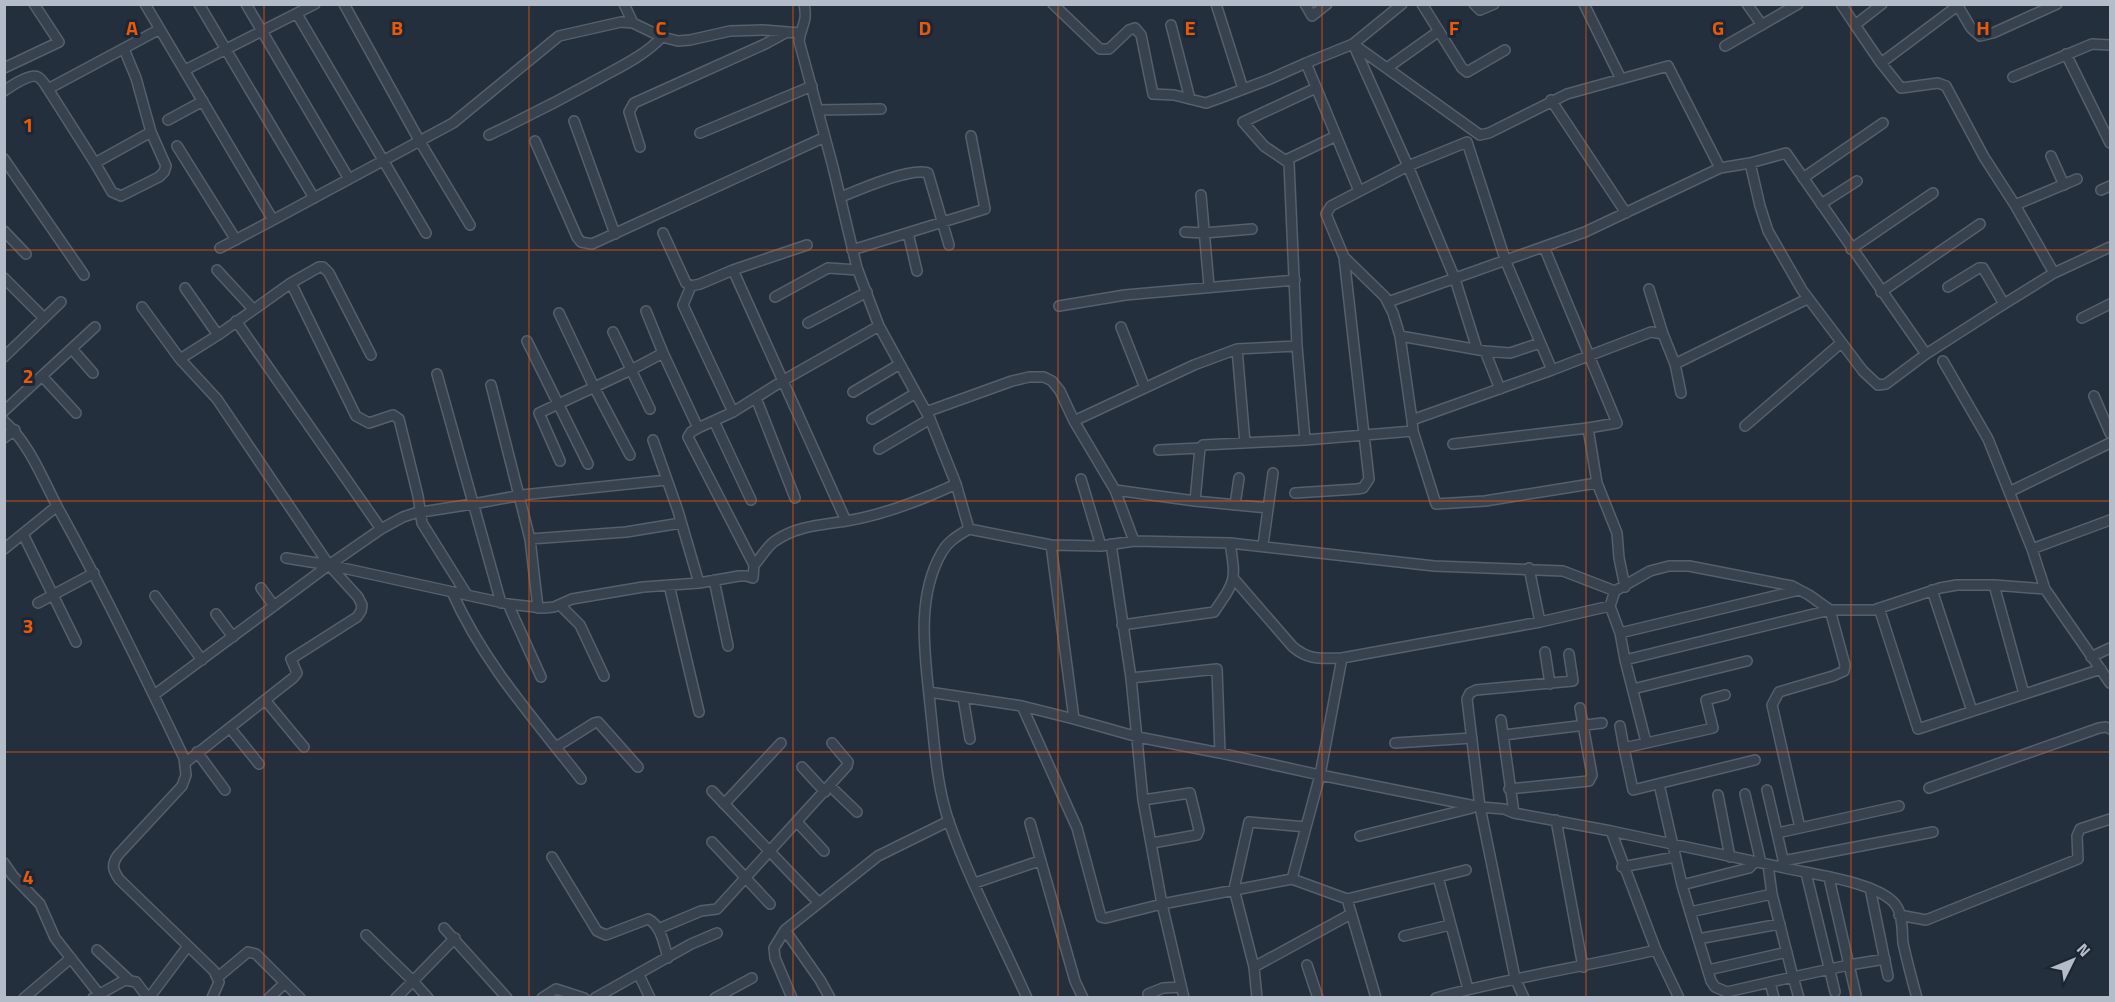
<svg xmlns="http://www.w3.org/2000/svg" width="2115" height="1002" font-family="'Titillium Web',sans-serif">
	<rect width="100%" height="100%" fill="#242f3e"/>
	<g fill="none" stroke-linecap="round" stroke-linejoin="round">
		<defs>
			<path id="street" d="M145 4 273 220 453 123 559 36 621 22 633 23 662 37 678 41 690 40 730 31 763 30 800 33
				M199 4 314 198
				M246 4 349 179
				M344 4 419 140 470 225
				M624 4 633 23
				M804 4C808 23 801 25 799 41L833 167 857 268 879 326 930 419 956 484 969 529C959 535 948 541 942 552 914 600 926 661 931 714 935 750 937 787 949 822 970 882 1001 940 1027 998
				M1053 4 1100 49H1109L1129 30 1135 28 1141 35 1153 94 1174 95 1206 103 1220 98 1270 79 1306 63 1353 44 1402 4
				M1216 4 1243 89
				M1305 4 1312 16 1327 4
				M1422 4 1462 68 1467 72 1505 50
				M1474 4 1480 10 1494 4
				M1584 4 1621 79
				M1747 4 1762 25
				M1841 4 1855 25
				M1882 4 1855 25 1881 63 1960 4
				M1958 6 1971 28 1980 36 1993 33 2057 4
				M297 14 426 233
				M1171 25 1190 99
				M1725 46 1798 4
				M2066 54 2110 143
				M1306 63 1359 191
				M1881 63 1901 88 1938 83 1946 86 1984 157 2015 205
				M4 68 59 42 34 4
				M1387 68 1439 31
				M185 70 315 4
				M2013 77 2092 44 2110 45
				M48 89 95 163 151 132
				M4 91C11 86 30 73 38 77 42 79 46 86 48 89L160 29
				M1551 100 1626 213
				M818 110 881 109
				M168 120 203 101
				M574 121 615 234
				M700 133 812 86
				M489 135C527 117 564 98 600 78 622 66 645 55 662 37
				M535 141 577 237 581 242 592 244 825 137
				M177 146 236 240
				M640 147 629 112 634 103 765 44 787 32
				M2051 156 2064 185
				M4 159 84 275
				M1286 160 1336 136
				M95 163 112 192 121 196 159 177 164 172 166 166 151 132 136 78 124 49
				M1803 178 1883 123
				M2101 190 2110 186
				M1201 195 1209 286
				M841 197C858 190 910 167 928 173L949 245
				M1821 204 1857 181
				M4 231 26 254
				M1185 232 1204 233 1252 229
				M663 233 686 283 691 286 700 284 733 270 807 245
				M908 233 917 271
				M1544 247 1617 423 1588 428 1597 483
				M220 248 273 220
				M1851 249 1933 193
				M852 250 985 209 971 136
				M217 270 253 309
				M733 270 846 521
				M2054 273 2015 205 2077 179
				M4 278 44 318
				M291 283 356 416 369 423 393 415 399 419 418 496 422 523 467 595
				M691 286 683 305 733 412
				M1948 287 1979 268H1983L2004 304
				M185 288 218 335
				M1649 289 1663 334
				M1881 292 1980 224
				M775 297 828 268 858 270
				M1388 302 1585 232 1720 168 1750 163
				M1059 306 1125 295 1295 280
				M142 307 180 359
				M646 311 663 353
				M559 313 594 387 630 455
				M2082 318 2110 304
				M236 321 381 529
				M808 323 867 292
				M1121 327 1145 388
				M613 332 650 409
				M1400 336 1485 351 1510 353 1540 343
				M527 341 588 464
				M72 349 93 373
				M1237 349 1245 443
				M1477 349 1455 279 1408 166 1467 142 1506 262 1552 370
				M1485 351 1500 389
				M1926 354 1786 153 1750 163 1760 206 1768 231 1802 290 1863 371 1878 385 1886 384 1926 354 2004 304 2054 273 2110 247
				M4 357 61 302
				M1943 361 1988 439 2032 549 2045 589 2110 683
				M1675 364 1681 393
				M437 374 501 603
				M42 376 76 413
				M491 385 530 539 538 608
				M853 392 900 364
				M2094 396 2110 433
				M756 398 795 498
				M4 411 95 327
				M926 412 1012 381 1029 377H1044L1052 381 1060 391 1074 421 1115 490 1134 541
				M872 419 916 393
				M1412 420 1400 336 1393 313 1385 297 1344 257 1326 214 1331 206 1408 166 1353 44 1480 135 1489 133 1567 94 1668 66 1720 168
				M4 421C30 444 43 480 59 510 104 591 144 675 184 758L186 775 182 786 118 855C111 865 113 870 119 879L214 971 219 982 212 998
				M714 421 751 500
				M1074 421 1194 365 1237 349 1297 346
				M1745 426 1841 343
				M698 428 733 412 784 380 879 326
				M4 438 15 430
				M653 440 678 511 699 583
				M1305 440 1297 346 1289 163 1264 146 1243 122 1316 88
				M1453 444 1588 428
				M879 449 930 419
				M1159 450 1200 448
				M560 461 539 413 631 370 663 353 698 428 691 432 688 437 754 565
				M1081 479 1101 546
				M1115 490 1195 501
				M2009 492 2110 443
				M1295 493 1357 489 1363 488 1369 479 1344 257
				M1235 505 1239 478
				M1268 508 1195 501 1200 448 1203 445 1305 440 1413 431
				M969 529 1051 545 1101 546 1134 541 1230 543 1434 566 1563 571 1615 591 1650 571 1669 566H1689L1792 586 1809 595 1830 610H1874L1940 588 1957 585H1994L2045 589
				M23 534 76 642
				M530 539 626 532 681 523
				M1111 544 1131 678 1143 800 1162 904 1292 879
				M1051 545 1074 719 1138 737 1220 753 1217 669 1131 678
				M1263 545 1273 473
				M4 549 57 506
				M2032 549 2110 520
				M286 558 329 565 508 604 543 608 554 607 572 599 643 587 699 583 739 576H747L753 578 754 565C762 557 766 547 775 541 796 526 821 525 846 521 883 515 922 500 956 484
				M1529 568 1540 622
				M714 580 728 646
				M669 585 699 712
				M1994 585 2024 694
				M1625 587 1619 558 1617 533 1597 483 1485 501 1436 504 1413 431 1412 420 1552 370 1651 332 1663 334 1675 364 1807 299
				M261 588 274 606
				M1932 590 1972 711
				M1615 591 1610 606 1620 633 1625 660 1830 610 1845 665 1844 671 1833 676 1779 692 1772 705 1800 828 1777 833 1785 868C1811 874 1884 883 1897 907 1903 916 1902 933 1903 943 1907 961 1912 980 1917 998
				M452 592C483 662 534 719 581 779
				M155 596 202 660
				M38 603 94 573
				M508 604 541 677
				M560 605 580 625 604 676
				M1879 608 1918 729 2101 669
				M216 614 233 637
				M1122 625 1214 612C1236 580 1236 581 1230 543
				M1620 633 1799 590
				M1545 652 1550 684
				M2091 657 2110 648
				M1342 658 1540 622 1610 606
				M1625 660 1646 742
				M1633 689 1747 661
				M929 692 1022 706 1074 719
				M154 695 329 565 381 529 403 517 415 513 473 504 522 495 667 480
				M1725 695 1706 700 1713 728 1624 748 1633 790 1755 760
				M963 697 970 739
				M265 700 304 747
				M1022 706 1077 828 1101 917 1106 918 1162 904 1184 998
				M1501 720 1514 813
				M1620 726 1624 748
				M230 728 259 764
				M1504 735 1602 723
				M1395 743 1472 738
				M556 747 594 723 598 722 638 767
				M197 752 225 790
				M1220 753 1320 775 1342 658C1321 658 1310 661 1293 647L1234 579
				M185 763 293 678 297 673 291 659 357 617 361 611 362 605 358 597 329 565 217 399 180 359 218 335 291 283 319 267H323L329 273 371 355
				M802 767 825 792
				M1659 784 1682 885 1690 912 1772 894 1768 865
				M830 786 857 812
				M1929 788 2099 728 2106 727 2110 729
				M1509 789 1589 781 1592 775 1580 708
				M1767 790 1777 833
				M712 791 819 903
				M1745 794 1761 863
				M1718 795 1730 857
				M1143 800 1190 793 1199 830 1197 835 1152 843
				M724 804 781 743
				M1556 820 1583 967
				M797 822 824 851
				M1030 823 1075 981 1083 998
				M1800 828 1899 806
				M1611 831 1785 868
				M1360 836 1472 808
				M712 842 770 904
				M552 857 597 931 606 935 648 919C661 925 664 945 668 958
				M1783 861 1933 832
				M4 863 13 876 40 904 55 938 99 994
				M1622 867 1675 857
				M1806 873 1835 992
				M1438 877 1466 870
				M975 883 1039 861
				M1682 885 1749 868 1755 862
				M1870 888 1888 976
				M1772 894 1793 977 1849 965 1829 878
				M1347 899 1438 877 1468 989
				M1690 912 1711 981 1715 987 1727 992 1793 977 1799 998
				M1899 915 1926 920 2078 859 2077 836 2080 829 2110 819
				M444 928 507 998
				M658 929 701 911 717 909 847 766 848 762 832 743
				M785 930 820 980 830 998
				M366 935 413 981 455 938
				M1404 936 1450 925
				M1698 939 1780 924
				M97 950 129 980
				M1307 965 1318 998
				M1254 967 1351 914
				M1708 970 1787 952
				M639 975 650 998
				M218 977 248 952 256 954 300 998
				M1770 982 1774 998
				M1148 994 1163 988 1181 987
				M1856 995 1849 965 1885 959
				M24 998 71 958
				M93 998 125 980 136 982 148 998
				M149 998 188 946
				M269 998 285 983
				M396 998 413 981 428 998
				M542 998 556 989 584 998
				M595 998 691 944 717 933
				M715 998 752 978
				M792 998 775 958 774 948 785 930 878 856 949 821
				M1257 998 1254 967 1234 889 1249 822 1306 827
				M1376 998 1347 899 1292 879 1320 775 1480 807 1504 809 1514 813 1611 831 1656 950 1679 998
				M1436 998C1508 978 1583 967 1656 950
				M1524 998 1515 978 1480 807 1467 699 1470 693 1476 690 1573 681 1569 654"/>
		</defs>
		<!-- street casing -->
		<use href="#street" stroke="#565f6c" stroke-width="12"/>
		<!-- street -->
		<use href="#street" stroke="#38414e" stroke-width="9"/>
	</g>
	<!-- grid -->
	<path fill="none" stroke="#e8590c" stroke-width="1.5" stroke-opacity="0.55" d="M264 4V998M529 4V998M793 4V998M1058 4V998M1322 4V998M1586 4V998M1851 4V998M4 250H2110M4 501H2110M4 752H2110"/>
	<g font-size="20" text-anchor="middle" font-weight="bold" fill="#e8590c" stroke="#1d2633" stroke-width="6" stroke-linejoin="round" paint-order="stroke">
		<text x="132" y="35">A</text>
		<text x="397" y="35">B</text>
		<text x="661" y="35">C</text>
		<text x="925" y="35">D</text>
		<text x="1190" y="35">E</text>
		<text x="1454" y="35">F</text>
		<text x="1718" y="35">G</text>
		<text x="1983" y="35">H</text>
		<text x="28" y="132">1</text>
		<text x="28" y="383">2</text>
		<text x="28" y="633">3</text>
		<text x="28" y="884">4</text>
	</g>
	<!-- border -->
	<rect width="2115" height="1002" fill="none" stroke="#b4bcc9" stroke-width="12"/>
	<!-- north arrow -->
	<g transform="translate(2073 960) rotate(47)" stroke="#1d2633" stroke-width="4.5" paint-order="stroke">
	<path d="M0-4.5L10 22L0 15L-10 22Z" fill="#b4bcc9"/>
	<text y="-9" font-size="16" font-weight="bold" text-anchor="middle" fill="#b4bcc9">N</text>
	</g>
</svg>
